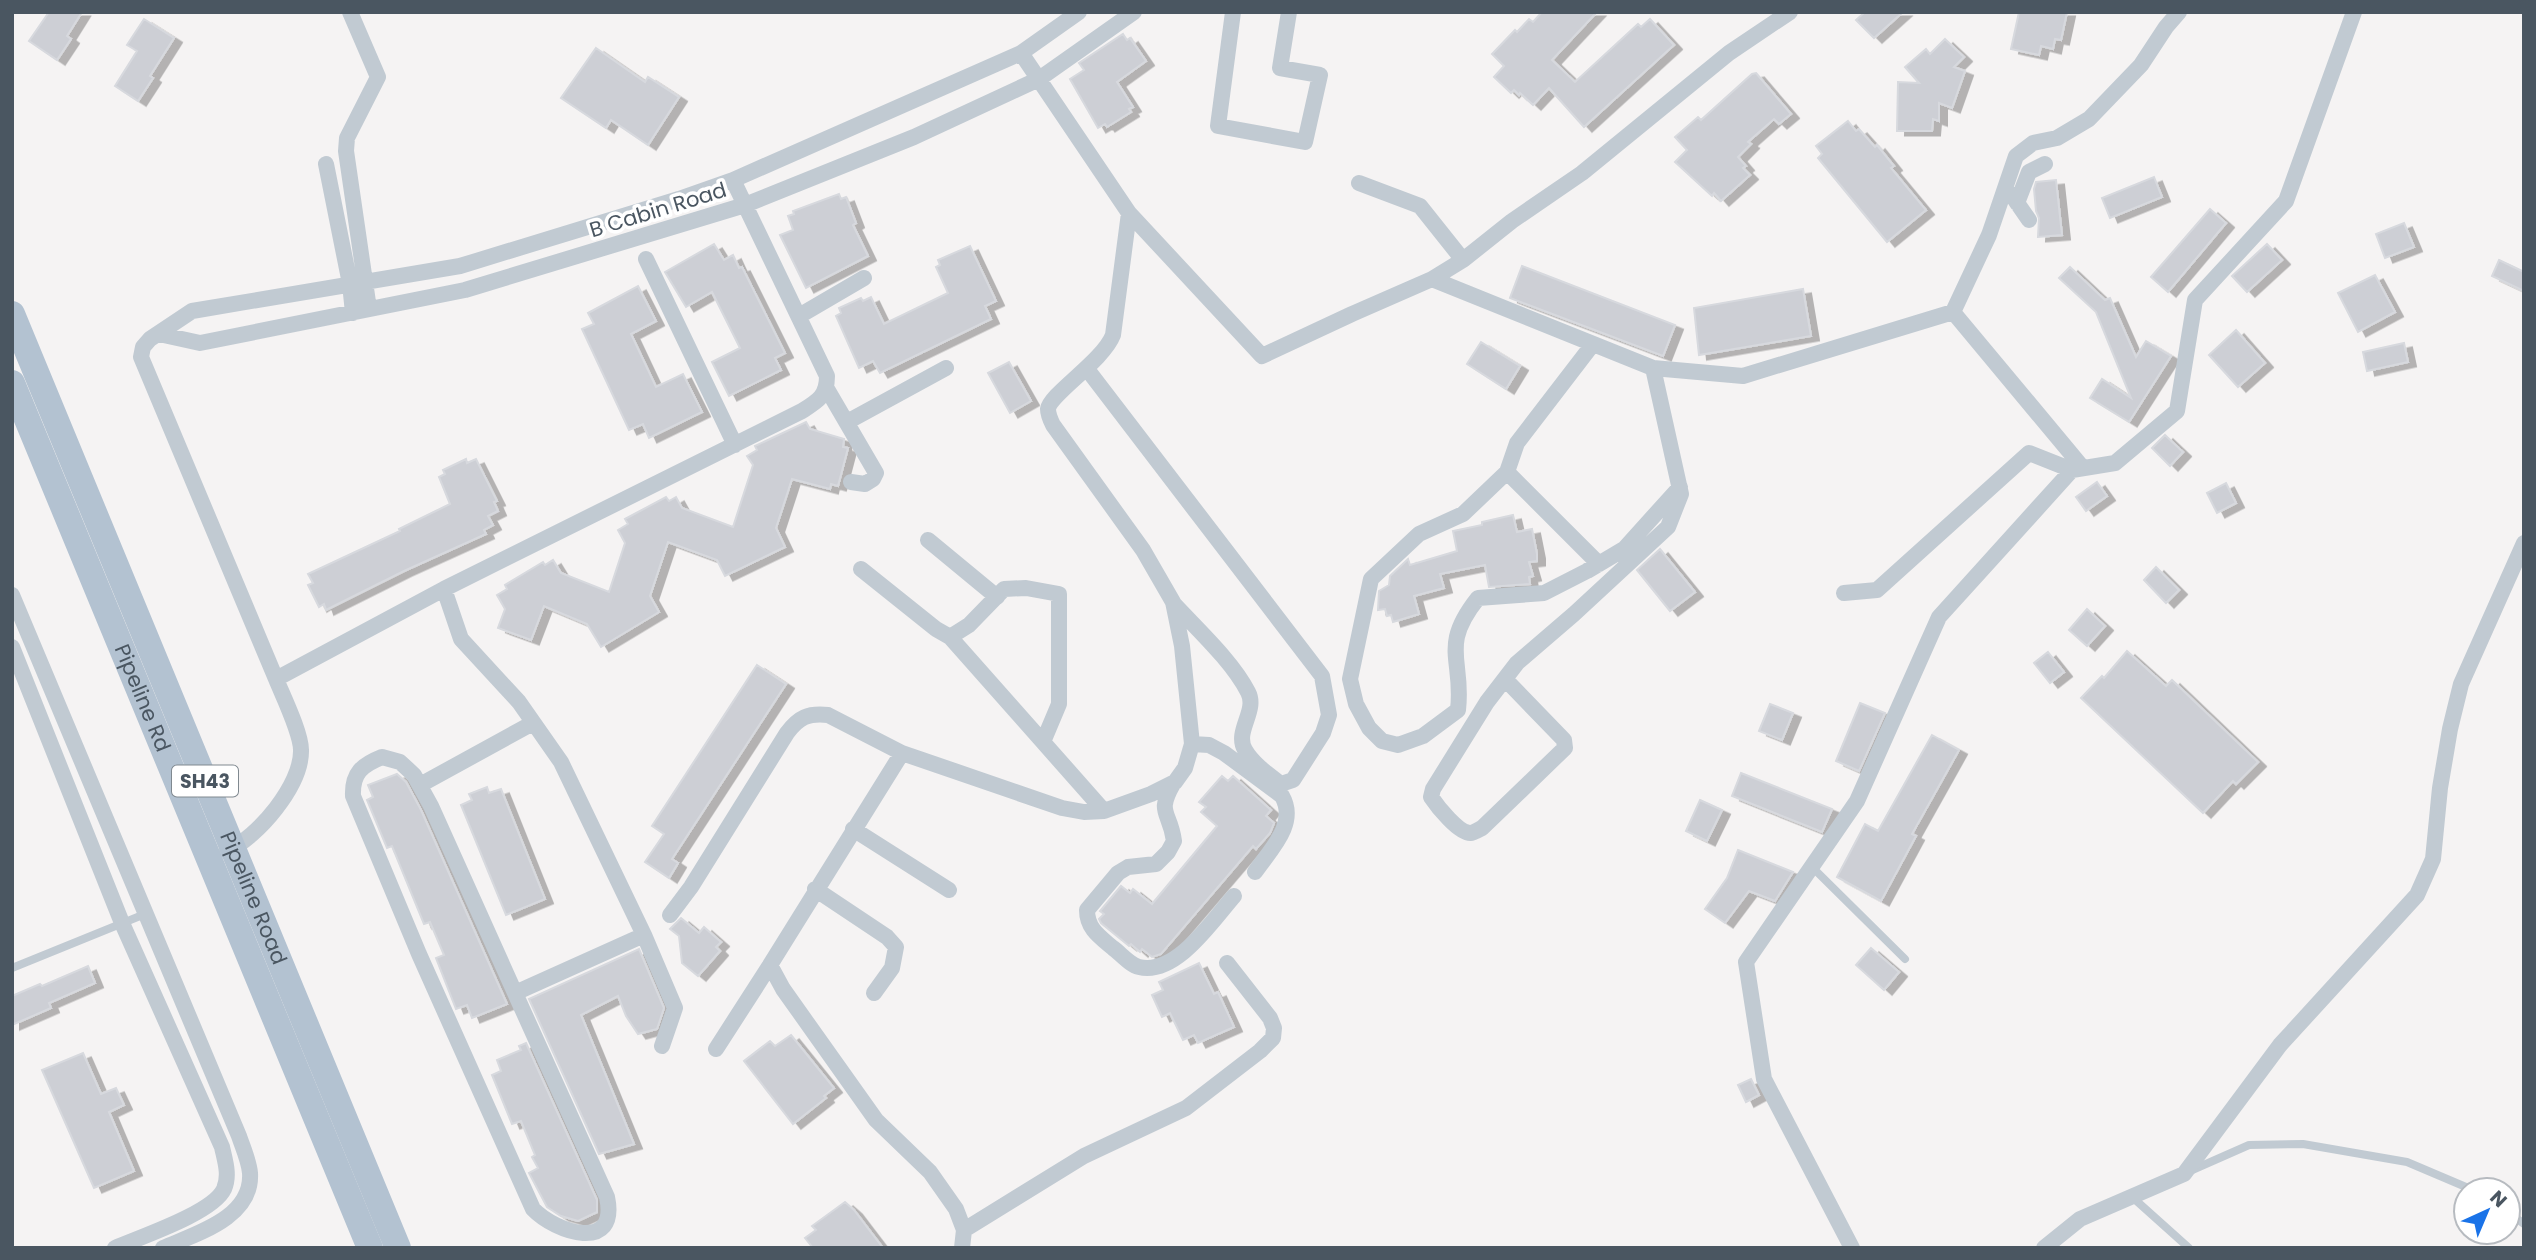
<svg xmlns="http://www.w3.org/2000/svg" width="2536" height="1260" font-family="Poppins,sans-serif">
	<defs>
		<filter id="shadow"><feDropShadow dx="8" dy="4.5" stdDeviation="0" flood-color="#0004"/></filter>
	</defs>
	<rect width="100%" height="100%" fill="#f5f3f3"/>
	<!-- building -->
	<path fill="#cdcfd5" stroke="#d7d9de" stroke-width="2" filter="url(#shadow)" d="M49 12H82L67 36 71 39 57 60 29 41Z
		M1542 12H1597L1552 60 1575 82 1638 24 1641 27 1650 19 1674 45 1584 127 1549 88 1533 105 1520 93 1519 95 1514 90 1511 93 1494 77 1504 66 1492 54 1515 30 1517 32 1529 19 1533 22Z
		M1865 12H1903L1874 38 1856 20Z
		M2019 12H2067L2061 40 2055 39 2053 49 2041 46 2039 55 2011 49Z
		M144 19 174 38 150 76 153 78 138 101 115 86 137 51 127 45Z
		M1123 34 1127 40 1130 38 1146 61 1117 82 1133 107 1129 109 1131 112 1107 127 1105 124 1098 128 1070 79 1084 70 1079 63Z
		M1945 39 1964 57 1954 67 1965 71 1952 108 1939 103V121L1933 119 1932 131H1897L1898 82 1919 83 1905 67 1926 49 1930 54Z
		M596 48 645 82 648 77 679 97 648 145 611 120 606 128 561 98Z
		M1756 73 1791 114 1779 124 1774 119 1748 142 1751 144 1738 157 1746 166 1743 168 1750 175 1721 201 1714 193 1712 196 1675 162 1687 150 1675 137 1698 117 1701 120 1752 74Z
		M1848 121 1856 131 1859 129 1875 147 1877 145 1894 166 1891 168 1926 210 1887 242 1818 158 1822 154 1816 146Z
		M2154 177 2162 197 2110 218 2102 198Z
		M2056 180 2062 235 2038 237 2039 218 2036 211 2034 189 2036 182Z
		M839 194 841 199 846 197 856 223 853 225 868 256 806 288 780 235 793 230 788 216 794 214 793 211Z
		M2210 209 2226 223 2168 292 2151 277Z
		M2404 223 2414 247 2385 258 2376 234Z
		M714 244 724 260 733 255 739 268 742 267 785 353 775 358 781 370 729 396 712 362 740 348 712 292 686 307 665 272Z
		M2267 244 2282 260 2247 292 2232 276Z
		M970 246 996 301 985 306 991 319 880 373 873 361 859 368 836 316 841 313 839 308 861 298 863 301 871 297 884 324 948 293 936 267 940 265 938 260Z
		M2499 260 2524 272V291L2492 276Z
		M1522 266 1675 325 1663 356 1510 298Z
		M2070 267 2105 300 2110 298 2136 357 2146 341 2171 356 2129 422 2090 398 2102 379 2131 398 2096 312 2059 278Z
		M2375 275 2395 312 2358 332 2338 293Z
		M638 286 656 321 631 334 656 387 683 374 702 412 649 438 643 424 629 430 582 329 594 324 588 313Z
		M1803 289 1811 336 1699 355 1694 308Z
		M2236 330 2265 363 2238 387 2209 355Z
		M1481 342 1520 366 1506 389 1467 364Z
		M2404 343 2408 362 2367 371 2363 352Z
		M1009 362 1031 401 1010 413 988 373Z
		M806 422 810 429 844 439 843 447 848 448 838 486 831 484 830 489 792 479 776 528 785 547 725 576 717 560 668 542 650 596 659 612 601 647 587 624 544 606 531 640 498 628 505 609 497 595 507 589 505 585 543 562 545 565 553 560 561 573 609 592 625 543 618 530 628 524 625 519 666 497 669 501 676 497 682 508 733 527 753 465 747 456 757 450 755 446Z
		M2165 435 2183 452 2170 466 2152 448Z
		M466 459 467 463 476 459 497 501 494 502 498 511 488 516 493 525 484 530 486 534 404 571 326 610 324 604 319 607 308 585 313 583 308 574 400 531 399 529 450 504 439 477 445 474 443 470Z
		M2097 482 2107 496 2086 511 2076 497Z
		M2226 483 2236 503 2217 513 2207 493Z
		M1513 515 1517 532 1532 529 1537 554V561L1529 562 1533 576 1529 577 1530 584 1489 587 1485 565 1440 574 1444 588 1414 596 1419 614 1393 622 1391 615 1387 616 1385 609 1378 610 1379 591 1389 585 1390 576 1408 559 1410 565 1457 551 1453 531 1482 525V522Z
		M1660 549 1695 592 1670 611 1637 570Z
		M2156 567 2179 590 2166 603 2144 580Z
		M2087 609 2105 626 2087 646 2069 630Z
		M2127 651 2166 686 2172 680 2258 762 2236 784 2233 781 2203 813 2081 698 2102 676 2104 678Z
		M2048 652 2064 672 2050 683 2034 663Z
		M757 665 786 684 672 859 678 863 669 878 645 862 664 834 652 826Z
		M1860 703 1885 713 1859 771 1836 761Z
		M1770 704 1793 713 1782 740 1759 731Z
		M1932 735 1959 750 1912 834 1916 836 1881 901 1837 877 1865 824 1878 831Z
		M1741 773 1832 809 1822 832 1732 796Z
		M397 774 406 782 421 810 507 1004 472 1018 467 1005 456 1009 436 958 444 955 430 922 424 924 392 846 387 848 367 800 373 797 368 785Z
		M1222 776 1228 781 1233 776 1271 810 1266 816 1274 823 1270 833 1256 849 1253 846 1161 954 1152 957 1142 949 1140 952 1131 944 1129 946 1101 923 1099 919 1104 914 1100 911 1121 886 1130 893 1133 889 1152 904 1217 826 1201 812 1206 807 1199 802Z
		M487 787 489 793 501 789 545 899 506 915 461 805 472 800 469 794Z
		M1700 800 1722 810 1707 841 1686 831Z
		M1738 850 1793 872 1775 901 1749 891 1725 923 1705 909 1727 878Z
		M681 918 699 933 704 927 721 942 716 947 720 951 698 976 682 963 679 936 670 929Z
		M1871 948 1899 972 1884 990 1856 965Z
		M639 949 664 1008 657 1029 638 1034 626 1016 618 996 581 1015 634 1144 599 1154 529 999Z
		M1199 963 1214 994 1218 992 1234 1027 1198 1043 1194 1035 1183 1040 1170 1013 1162 1017 1152 995 1163 990 1159 982Z
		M88 966 95 983 49 1003 51 1008 12 1025V996L40 984 42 986Z
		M791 1035 834 1088 824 1096 826 1098 793 1124 744 1061 770 1041 775 1046Z
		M526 1043 597 1200V1212L578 1221 561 1216 547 1207 529 1173 538 1168 532 1157 535 1155 521 1121 512 1124 492 1075 501 1071 497 1060 521 1050 519 1046Z
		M83 1053 101 1094 116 1088 124 1105 109 1112 134 1171 94 1188 42 1070Z
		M1751 1079 1759 1095 1746 1102 1738 1085Z
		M845 1202 854 1210 883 1248H813L805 1238 816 1230 812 1226Z"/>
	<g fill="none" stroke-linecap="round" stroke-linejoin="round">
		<!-- lane -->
		<path stroke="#c1cad2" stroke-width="8" d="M1812 867 1905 959
			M12 968 145 914
			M2190 1171 2249 1145 2303 1144 2407 1162 2473 1190
			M2131 1196 2189 1248
			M2508 1212 2524 1224"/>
		<!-- street -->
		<path stroke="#c1cad2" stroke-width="16" d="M350 12 378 77 347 138 346 151 369 309
			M1233 12 1218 126 1305 142 1320 75 1280 68 1289 12
			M1021 53 1129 213 1262 356 1352 314 1432 279 1463 260 1512 221 1582 173 1729 53 1790 12
			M326 164 350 284 353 313
			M1359 183 1420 206 1463 260
			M2011 194 2029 220
			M2017 203 2029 172 2045 164
			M646 259 735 445
			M1432 279 1653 368 1743 376 1953 312 2083 468
			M1953 312 1989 235 2016 156 2033 143 2057 138 2089 119 2141 65 2166 27 2179 12
			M799 316 864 278
			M159 334 200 343 465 290 745 205 914 137 1039 79 1134 12
			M1593 344 1517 443 1507 472 1463 514 1419 534 1371 579 1350 679 1356 704 1369 728 1382 741 1398 745 1423 736 1458 710C1464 659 1439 647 1478 598L1544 593 1587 571 1624 549 1680 487
			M1087 369 1322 676 1329 715 1323 733 1293 780 1281 784C1269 775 1253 764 1245 750 1234 731 1258 711 1248 692 1232 661 1198 630 1174 604
			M827 389 876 473 873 479 865 484 851 482
			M847 422 946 368
			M1507 472 1599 564
			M928 540 997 597
			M861 569 936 629 950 637 969 625 1004 589 1026 588 1059 594V704L1043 742 1104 811
			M444 589 461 639 519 702 561 762 644 935 675 1008 662 1046
			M1844 593 1877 590 2029 453 2072 470 2115 463 2177 411 2195 300 2286 201 2354 12
			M12 595 239 1136C243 1148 249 1161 250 1173 253 1218 195 1234 163 1248
			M950 637 1043 742
			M12 647 122 923 222 1147C225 1161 230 1175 224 1189 213 1213 140 1237 115 1248
			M276 679 141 357 143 347 150 339 192 311 460 266 679 199 733 180 1021 53 1079 12
			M1505 679 1564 740 1565 748 1482 828C1480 829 1473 833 1471 833 1459 834 1437 806 1431 797L1433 789 1487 702 1517 663 1574 614 1668 527 1681 494 1653 368
			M1192 744 1209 745 1224 753 1282 796C1298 824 1270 850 1255 872
			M902 753 770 965 783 989 876 1120 930 1172 956 1209 964 1230 962 1248
			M1173 784C1156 814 1170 811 1174 841L1168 852 1156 864 1128 867 1118 873 1087 910C1087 929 1100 937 1113 948 1121 954 1130 965 1139 967 1176 976 1212 921 1234 896
			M420 785 533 723
			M853 829 949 890
			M227 851C258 837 302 785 301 750 301 733 283 696 276 679L444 589 802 411C818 401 827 396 827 376L733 180
			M815 889 887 937 896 947 892 968 874 993
			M670 915 691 887 787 733C799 717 808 713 828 715L902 753 1062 808 1084 812 1104 811 1151 794 1175 782 1185 768 1192 744 1182 646 1173 602 1143 550 1053 425C1051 421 1048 413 1048 409 1050 394 1103 361 1113 335L1129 213
			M515 993 607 1197C619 1253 556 1233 533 1209L419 954 353 796C352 773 362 765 382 757L400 762 414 775 431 806 515 993 644 935
			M716 1049 770 965
			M964 1230 1084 1156 1186 1108 1260 1051 1273 1038 1274 1028 1270 1018 1227 963
			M1852 1248 1764 1079 1746 962 1857 801 1939 617 2072 470
			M2044 1248 2080 1219 2184 1174 2280 1045 2417 895 2433 859 2440 788 2450 729 2461 684 2524 543"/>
		<!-- primary -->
		<g stroke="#b3c2d1" stroke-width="26">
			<path id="s1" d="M12 314 398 1248"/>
			<path id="s2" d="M12 383 370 1248"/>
		</g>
	</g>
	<g text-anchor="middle" stroke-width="7" stroke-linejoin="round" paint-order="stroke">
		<!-- shield labels -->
		<rect fill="#fff" stroke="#808990" stroke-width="2" x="172" y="765.5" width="66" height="31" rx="5"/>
		<g font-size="19" font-weight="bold" fill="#4a5661">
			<text x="205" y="788">SH43</text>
		</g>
		<!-- street labels -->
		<g font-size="21" fill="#4a5661" stroke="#fff">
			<text transform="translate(658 210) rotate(-17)" y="7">B Cabin Road</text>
			<text dy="7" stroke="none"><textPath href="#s2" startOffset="341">Pipeline Rd</textPath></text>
			<text dy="7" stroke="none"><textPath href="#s1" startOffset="632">Pipeline Road</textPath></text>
		</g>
	</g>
	<!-- border -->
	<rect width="2536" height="1260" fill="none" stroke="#4a5661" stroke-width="28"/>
	<!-- north arrow -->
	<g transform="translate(2487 1211) rotate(44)"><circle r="33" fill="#ffffff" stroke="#b7bbc0" stroke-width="2"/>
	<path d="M0-5L12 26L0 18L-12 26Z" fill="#1a73e8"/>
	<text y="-10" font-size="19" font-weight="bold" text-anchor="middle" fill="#4a5661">N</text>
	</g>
</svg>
